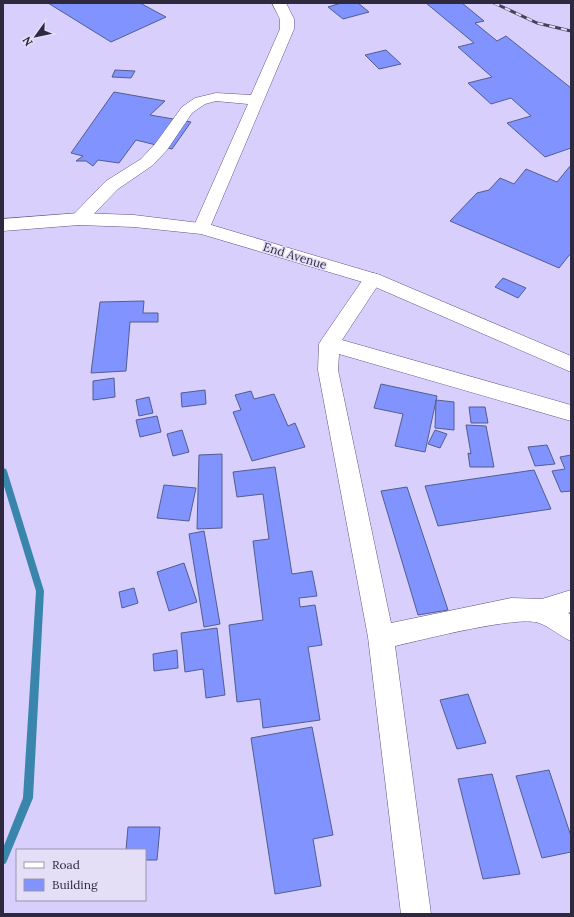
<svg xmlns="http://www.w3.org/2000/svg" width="574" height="917" font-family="Lora,serif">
	<rect width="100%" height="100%" fill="#d8cffc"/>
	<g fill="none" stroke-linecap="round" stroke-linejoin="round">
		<!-- stream -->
		<path fill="#3985ac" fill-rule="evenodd" d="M3 468 6 469 7 471 44 591 33 798 6 863 3 865V848L23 798 36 591 3 483Z"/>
	</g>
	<!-- building -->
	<path fill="#8193ff" stroke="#535d8e" d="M48 3H140L166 17 111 42Z
		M341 3H358L369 12 343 19 328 7Z
		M426 3H462L484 21 475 23 497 41 506 36 571 88V148L545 157 507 123 531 116 511 98 491 104 468 83 492 77 458 47 474 43Z
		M386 50 401 64 379 69 365 55Z
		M115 70 135 71 131 78 112 77Z
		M114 92 165 101 150 115 191 122 172 149 136 140 119 163 98 160 93 166 86 161H76L83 156 71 153Z
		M571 165V253L559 268 450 221 477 193 489 190 500 178 514 184 526 169 557 182Z
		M503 278 526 288 518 298 495 287Z
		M144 301 143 313H158V322H130L126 371 91 373 100 302Z
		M114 378 115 397 93 400V381Z
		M381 384 437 396 425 452 395 446 403 414 374 408Z
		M205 390 206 404 182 407 181 393Z
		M251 391 254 399 274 394 288 426 295 423 305 447 252 461 233 412 241 410 235 395Z
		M149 397 153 413 139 416 136 400Z
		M436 400 454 402V430L435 428Z
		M469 407H485L488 423H471Z
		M157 416 161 432 140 437 136 420Z
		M466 425 486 426 494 467H470L468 453 471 454Z
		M182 430 189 452 173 456 167 434Z
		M435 430 447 434 440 448 428 444Z
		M547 445 555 464 535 466 528 447Z
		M222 454V528L197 529 199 455Z
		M571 455V491L561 492 552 471 565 469 560 457Z
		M275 467 292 574 312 571 317 596 299 598 300 607 315 605 322 645 308 647 320 720 263 728 260 699 237 702 229 625 263 620 253 541 269 539 263 494 237 497 233 472Z
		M534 470 551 509 438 526 425 486Z
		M164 485 196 488 189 521 157 518Z
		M407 487 448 610 418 615 381 491Z
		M204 531 220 624 204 627 189 534Z
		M184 563 197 602 169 611 157 572Z
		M134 588 138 603 122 608 119 592Z
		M217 628 225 695 206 698 203 669 185 672 181 633Z
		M177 650 178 668 154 671 153 654Z
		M468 694 486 743 457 749 440 700Z
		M312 727 333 835 313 839 321 886 275 894 251 738Z
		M549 770 571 836V852L542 858 516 776Z
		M492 774 520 874 483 879 458 779Z
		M128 827H160L157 860H145V850H126Z"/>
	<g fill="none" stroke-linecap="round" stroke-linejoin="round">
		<defs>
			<path id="minor" d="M272 3H286L294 19V29L208 232 202 234 196 232 193 228 248 104 216 101 205 104 192 113 167 150 153 165 118 189 85 223 79 225 73 223 70 219 73 215 106 181 141 159 155 144 182 107 195 98 216 93 251 95 280 29V19Z
				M373 273 380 275 382 279 342 340 571 405V421L339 354 338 370 391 623 511 598 542 599 571 590V612L568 613 571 615V641C560 636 550 627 539 623 518 615 422 640 395 646L431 914H401L368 637 318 370 319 344 322 339 366 275Z"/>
			<path id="highway" d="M79 213 134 215 208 224 380 275 571 356V372L366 283 201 234 134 227 79 225 3 231V219Z"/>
		</defs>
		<!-- minor casing -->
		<use href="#minor" stroke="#615687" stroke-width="1"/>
		<!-- highway casing -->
		<use href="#highway" stroke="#615687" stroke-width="1"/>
		<!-- minor -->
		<use href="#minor" fill="#fff" fill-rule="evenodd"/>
		<!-- highway -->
		<use href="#highway" fill="#fff" fill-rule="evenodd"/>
		<defs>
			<path id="rail" d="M494 3 537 23 571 31"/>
		</defs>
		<!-- rail casing -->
		<use href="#rail" stroke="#46415a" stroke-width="3"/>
		<!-- rail -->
		<use href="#rail" stroke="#e4dff7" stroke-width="2" stroke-dasharray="6" stroke-linecap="butt"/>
	</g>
	<g text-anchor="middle" stroke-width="3" stroke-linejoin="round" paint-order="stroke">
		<!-- street labels -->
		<g font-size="12" fill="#2e293f" stroke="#e4dff7">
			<text transform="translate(295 256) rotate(17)" y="4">End Avenue</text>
		</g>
	</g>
	<!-- border -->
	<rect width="574" height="917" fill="none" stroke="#2e293f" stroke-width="8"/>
	<!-- legend -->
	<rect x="16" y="849" width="130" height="52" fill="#e4dff7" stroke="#9b96ad"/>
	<rect x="24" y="862" width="20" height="6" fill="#ffffff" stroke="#9b96ad"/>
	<text x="52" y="869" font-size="12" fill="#2e293f">Road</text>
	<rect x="24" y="879" width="20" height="12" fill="#8193ff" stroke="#9b96ad"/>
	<text x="52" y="889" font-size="12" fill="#2e293f">Building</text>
	<!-- north arrow -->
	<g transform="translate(36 36) rotate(237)" stroke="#e4dff7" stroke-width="3" paint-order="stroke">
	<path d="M0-3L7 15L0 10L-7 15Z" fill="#2e293f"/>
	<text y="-6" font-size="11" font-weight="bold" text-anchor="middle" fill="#2e293f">N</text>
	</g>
</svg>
